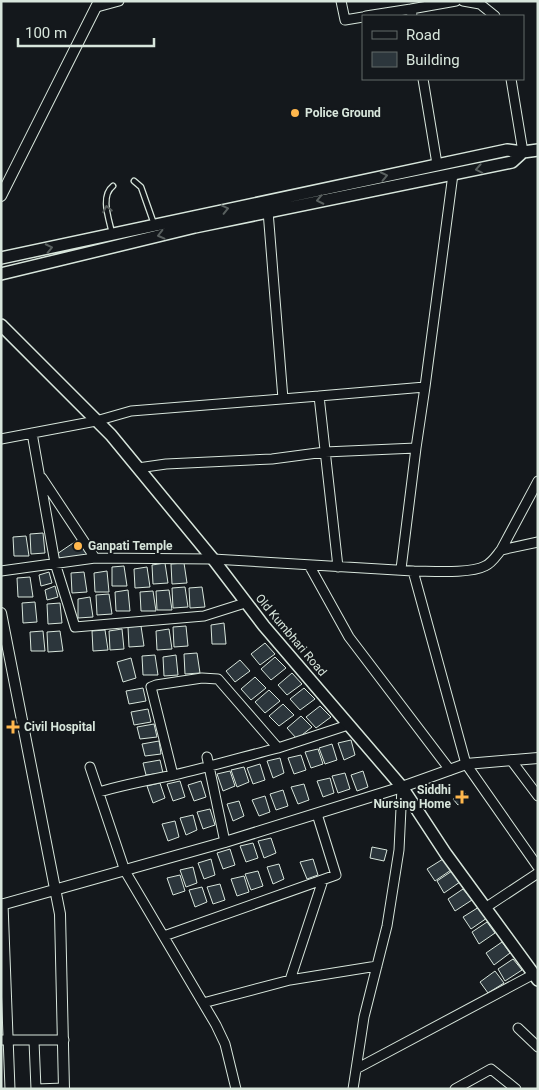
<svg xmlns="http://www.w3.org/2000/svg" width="539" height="1090" font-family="Roboto,sans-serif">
	<rect width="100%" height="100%" fill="#14181c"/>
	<!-- building -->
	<path fill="#2c363c" stroke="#d8e6dc" d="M43 533 45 553 31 554 30 534Z
		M26 536 29 556H14L13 537Z
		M82 537 95 558 55 563 54 556Z
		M165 563 168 583 153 584 152 565Z
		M184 563 187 583 172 584 171 564Z
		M124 566 127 586H112V567Z
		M147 567 150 587 135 588 134 569Z
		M107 571 109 592H95L94 573Z
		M49 572 52 583 41 586 39 575Z
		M84 572 87 592 72 593 71 573Z
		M30 577 33 597H18L17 578Z
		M55 586 58 597 47 600 45 590Z
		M185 587 188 607 173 608 172 588Z
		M202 587 205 607 190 608 189 588Z
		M128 590 130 611H116L115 592Z
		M169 590 172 610H157L156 591Z
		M153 591 156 611H141L140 592Z
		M109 594 112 614 97 615 96 595Z
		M90 597 93 617 78 618V599Z
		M35 602 37 622 23 623 22 603Z
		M60 603 62 623 48 624 47 604Z
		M224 623 226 644H212L211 625Z
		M141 626 144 646 129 647 128 627Z
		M186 626 188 646 174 647 173 627Z
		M122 629 124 649 110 650 109 631Z
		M169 629 172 649 157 650 156 631Z
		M105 630 108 650 93 651 92 631Z
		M43 631 45 651H31L30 632Z
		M60 631 63 651 48 652 47 632Z
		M265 643 275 654 260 665 251 654Z
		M197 653 200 673 185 674 184 654Z
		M155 655 158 675H143L142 656Z
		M176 655 178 675 164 676 163 657Z
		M275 657 286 668 271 680 261 669Z
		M131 658 136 678 123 682 117 662Z
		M240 660 250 671 235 682 226 671Z
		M292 673 302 684 287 695 278 685Z
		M255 677 266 688 251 700 241 689Z
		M143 688 146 701 129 704 126 691Z
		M304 688 315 699 300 710 290 699Z
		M269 690 280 701 265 713 255 702Z
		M283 704 294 715 279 726 269 716Z
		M320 706 331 717 316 728 306 717Z
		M148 709 151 722 134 725 131 712Z
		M301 716 312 727 297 739 287 728Z
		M154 724 157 737 140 739 137 727Z
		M351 740 355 755 344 760 338 743Z
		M159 741 161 754 145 756 142 744Z
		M332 744 337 760 325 764 319 748Z
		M318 749 323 764 311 768 305 752Z
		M301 755 306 770 294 774 288 758Z
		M280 758 284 773 273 778 267 761Z
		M160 760 163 773 146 775 143 763Z
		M260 764 265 780 253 784 247 768Z
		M244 767 249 782 237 787 231 770Z
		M230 771 235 786 223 791 217 774Z
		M363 771 368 787 357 791 351 775Z
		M345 773 350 789 338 793 332 776Z
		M330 778 334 793 323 797 317 781Z
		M180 781 185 797 173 801 167 784Z
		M201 781 206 797 194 801 188 785Z
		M160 783 165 798 153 803 147 786Z
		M304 784 309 800 298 804 291 787Z
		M283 790 288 806 276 810 270 794Z
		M463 791 469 797 458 805 453 799Z
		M265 796 270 812 259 816 252 800Z
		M239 801 244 816 233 821 227 804Z
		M210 809 215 825 203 829 197 812Z
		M193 815 197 830 186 835 180 818Z
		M175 821 179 837 168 841 162 824Z
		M271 838 276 853 264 858 258 841Z
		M253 843 258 858 246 862 240 846Z
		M372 847 387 850 384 861 370 858Z
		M230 849 235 865 223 869 217 853Z
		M211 859 215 875 204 879 198 863Z
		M313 859 318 875 307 879 300 862Z
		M443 859 451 870 435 881 427 869Z
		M279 864 284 879 273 884 267 867Z
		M193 867 197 883 186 887 180 870Z
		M258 871 263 886 251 890 245 874Z
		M452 871 460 882 444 893 437 881Z
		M180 875 185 891 173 895 167 878Z
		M244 876 249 892 237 896 231 879Z
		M220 884 225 900 213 904 207 887Z
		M202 887 207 902 195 907 189 890Z
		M463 889 472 900 455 911 448 899Z
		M479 907 487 918 471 929 463 917Z
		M487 922 495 933 479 944 472 932Z
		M502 942 510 953 494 965 486 953Z
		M513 959 522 970 505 981 498 969Z
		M495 971 504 983 488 993 480 982Z"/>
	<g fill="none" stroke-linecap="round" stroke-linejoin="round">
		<defs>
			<path id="service" d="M134 181 141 187 154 224
				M112 233C109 219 100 196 113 186"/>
			<path id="minor" d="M341 1 345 20 363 17
				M463 1 480 4 495 16
				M97 7 119 1
				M411 9 456 1
				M366 16 411 9 412 16
				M423 79 437 164
				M511 79 523 152
				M268 211 283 399
				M425 387 453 174
				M319 396 425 387 416 448 401 569
				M32 433 55 563 75 627 204 616 245 603
				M1 439 96 421 131 411 319 396 338 567
				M138 468 166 464 272 459 325 452 416 448
				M42 478 95 558
				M501 550 538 542
				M309 565 349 637 450 770
				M1 571 95 558 213 559 413 571 466 764 538 867
				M413 571C431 571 470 574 485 566 492 563 496 556 501 550L538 481
				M278 748 348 725
				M207 757 225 842
				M511 760 538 796
				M90 767 125 871 216 1025 225 1044 236 1089
				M99 792C123 785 148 780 174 775 209 767 243 757 278 748L218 679 202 678 156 685 151 687 173 775
				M3 904 10 1089
				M485 908 538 873
				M164 936 336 875 317 814
				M290 980 323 880
				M203 1003 290 980 377 966
				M518 1028 538 1047
				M1 1040H64
				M34 1041 36 1089
				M356 1069 534 974
				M36 1089 64 1088
				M353 1089 364 1017 387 926 399 850 402 787
				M455 1089 491 1069 516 1089"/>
			<path id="tertiary" d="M1 196 99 1
				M1 613 60 914 64 1089
				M1 905 225 842 402 787 466 764 538 758"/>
			<path id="secondary" d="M1 258 507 150 523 152 538 150
				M1 274 195 227 512 162 523 152
				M1 325 111 435 213 559 264 626 402 787 446 854 538 980"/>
		</defs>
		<!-- service casing -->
		<use href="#service" stroke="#d8e6dc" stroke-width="7"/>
		<!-- minor casing -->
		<use href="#minor" stroke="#d8e6dc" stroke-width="11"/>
		<!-- tertiary casing -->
		<use href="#tertiary" stroke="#d8e6dc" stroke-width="12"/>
		<!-- secondary casing -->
		<use href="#secondary" stroke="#d8e6dc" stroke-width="14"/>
		<!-- service -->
		<use href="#service" stroke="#14181c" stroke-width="4.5"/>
		<!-- minor -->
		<use href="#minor" stroke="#14181c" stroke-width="9"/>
		<!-- tertiary -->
		<use href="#tertiary" stroke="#14181c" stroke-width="10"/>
		<!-- secondary -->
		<use href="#secondary" stroke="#14181c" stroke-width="11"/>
	</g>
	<!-- one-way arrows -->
	<defs><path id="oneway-chevron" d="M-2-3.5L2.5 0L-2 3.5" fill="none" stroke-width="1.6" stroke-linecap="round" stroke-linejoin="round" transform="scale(1.25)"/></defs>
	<g stroke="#59605f">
		<use href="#oneway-chevron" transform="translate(479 169) rotate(169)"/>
		<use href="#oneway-chevron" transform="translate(384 176) rotate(-12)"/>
		<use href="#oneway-chevron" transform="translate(320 200) rotate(168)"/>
		<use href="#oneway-chevron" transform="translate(107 209) rotate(-101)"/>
		<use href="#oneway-chevron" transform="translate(225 209) rotate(-13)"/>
		<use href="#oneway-chevron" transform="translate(161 235) rotate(166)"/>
		<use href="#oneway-chevron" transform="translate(49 248) rotate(-12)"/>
	</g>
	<!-- markers -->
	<g fill="#ffb74d" stroke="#14181c" stroke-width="2">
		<circle cx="295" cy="113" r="5"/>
		<circle cx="78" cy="546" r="5"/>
		<path d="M10.5 719.5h5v5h5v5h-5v5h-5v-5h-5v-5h5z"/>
		<path d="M459.5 789.5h5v5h5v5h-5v5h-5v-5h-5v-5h5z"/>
	</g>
	<g text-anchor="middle" stroke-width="4" stroke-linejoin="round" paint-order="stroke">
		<!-- poi labels -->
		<g font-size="12" font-weight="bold" fill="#d8e6dc" stroke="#14181c" text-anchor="start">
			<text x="305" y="117">Police Ground</text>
			<text x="88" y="550">Ganpati Temple</text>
			<text x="24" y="731">Civil Hospital</text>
			<text x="451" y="794" text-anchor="end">Siddhi<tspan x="451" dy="14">Nursing Home</tspan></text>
		</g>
		<!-- street labels -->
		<g font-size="12" fill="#d8e6dc" stroke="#14181c">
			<text transform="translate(291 635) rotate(50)" y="4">Old Kumbhari Road</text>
		</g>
	</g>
	<!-- border -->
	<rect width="539" height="1090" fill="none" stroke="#d8e6dc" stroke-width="5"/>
	<!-- legend -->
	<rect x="362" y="15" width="162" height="65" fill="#14181c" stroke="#626a69"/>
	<rect x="372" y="31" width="25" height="8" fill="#14181c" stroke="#626a69"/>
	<text x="406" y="40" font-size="15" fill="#d8e6dc">Road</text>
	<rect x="372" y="52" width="25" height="15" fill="#2c363c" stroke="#626a69"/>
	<text x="406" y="65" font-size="15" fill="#d8e6dc">Building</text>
	<!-- scale -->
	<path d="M18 38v8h136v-8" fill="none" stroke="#d8e6dc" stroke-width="2.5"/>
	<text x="25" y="38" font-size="15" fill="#d8e6dc" stroke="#14181c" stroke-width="4" paint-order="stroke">100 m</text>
</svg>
